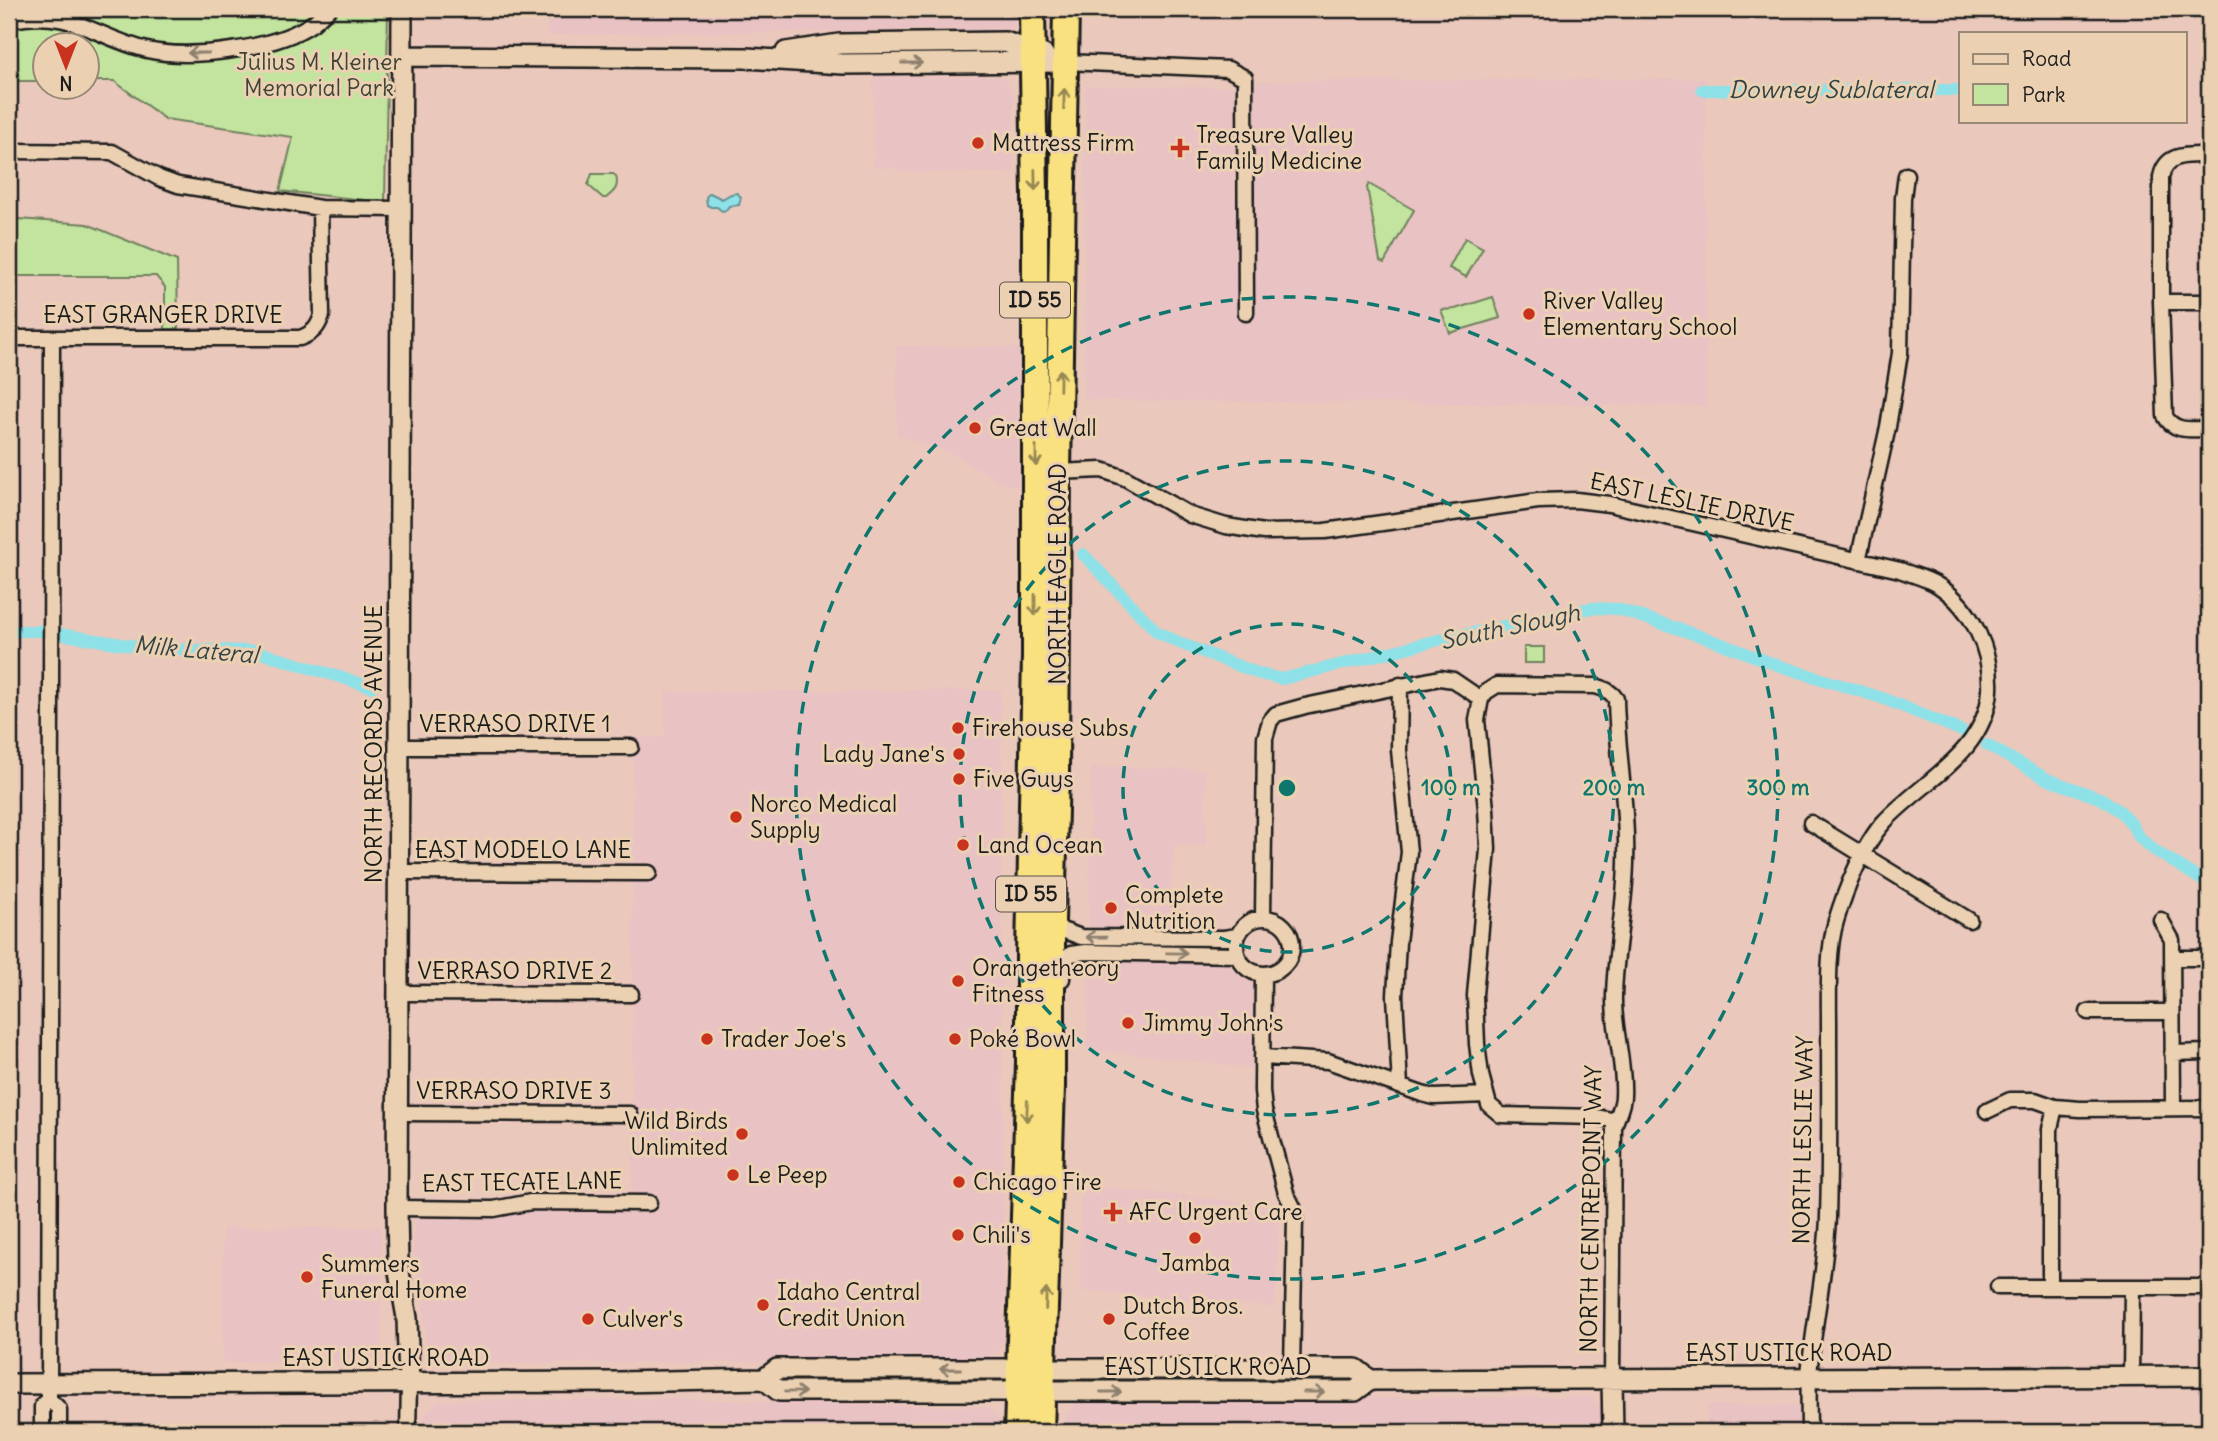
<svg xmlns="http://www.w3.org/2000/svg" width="2218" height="1441" font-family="Delius,sans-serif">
	<rect width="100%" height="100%" fill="#eac8bc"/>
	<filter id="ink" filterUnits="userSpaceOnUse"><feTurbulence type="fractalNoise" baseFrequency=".0143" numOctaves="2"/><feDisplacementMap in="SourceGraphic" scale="14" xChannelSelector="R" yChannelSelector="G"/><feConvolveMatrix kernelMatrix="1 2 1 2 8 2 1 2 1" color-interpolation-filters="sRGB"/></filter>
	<g filter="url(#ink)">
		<!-- built -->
		<path fill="#e9c2c3" d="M547 9H1014V29L547 35Z
			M873 71 900 77 998 76 1004 78 1013 93V173L898 172V168L874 167Z
			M1706 79V406L1084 400 1086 86 1236 87 1234 196H1254L1255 81Z
			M897 346 1019 347 1018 485H1005L953 454 897 435Z
			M1001 690 1004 1337 999 1351 985 1359 464 1364V1360L434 1361 426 1353 425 1316 414 1250V1222L418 1218 494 1217 527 1209 632 1207 633 738 665 737V692Z
			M1091 766 1205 770 1206 846 1173 845 1170 925 1222 927 1221 960 1229 962 1238 974 1253 984 1252 1068 1087 1049Z
			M1088 1186 1280 1206 1275 1307 1081 1290 1080 1204Z
			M381 1227V1362H223V1228Z
			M1591 1397 1603 1411V1432H1056L1077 1400Z
			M670 1399 981 1407 989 1409 1005 1428V1432H422L423 1416 439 1401Z
			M1707 1405H1799L1800 1432H1707Z"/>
		<!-- green -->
		<path fill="#c2e49e" stroke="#6f805d" stroke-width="2" d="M9 9H388L385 202 280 191 293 137 165 119 114 81H88V46H46L45 81H9Z
			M592 174H613L616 176C619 187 615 191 606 198H603L588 185Z
			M1369 184 1414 210 1384 263 1380 261 1367 187Z
			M18 219 87 224 177 261 178 329H165V287L156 276H9V223Z
			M1465 238 1483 248 1466 277 1449 268Z
			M1493 297 1500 318 1450 333 1441 310 1455 309Z
			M1544 647V663H1524V647Z"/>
		<!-- water -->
		<path fill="#8fe1e8" stroke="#619296" stroke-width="2" d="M710 193 722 199 731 194 737 193 741 197 739 205 729 206 726 210 722 211 717 207H711L707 205 706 197Z"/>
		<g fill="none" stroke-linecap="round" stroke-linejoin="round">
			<!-- canal -->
			<path stroke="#8fe1e8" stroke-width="12" d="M1702 90H1961
				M1083 554 1157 632 1182 644 1260 674 1282 679 1430 642 1574 611 1593 608 1618 609 1709 639 1777 665 1882 698 1962 731
				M9 631H42
				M59 634 153 649 255 651 372 687
				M1987 745 2047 779 2102 799 2121 812 2131 823 2138 836 2154 850 2202 880 2209 882"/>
			<defs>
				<path id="street" d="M9 21C70 7 92 36 147 50 190 60 276 49 313 23 318 19 323 13 329 9
					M1065 62 1228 69 1245 78 1246 313
					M9 151 112 152 159 178 178 185 320 208 401 209
					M2209 155C2189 155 2166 152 2161 177V302L2165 416C2174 433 2192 429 2209 429
					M2161 302H2209
					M9 338H300C313 333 318 328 322 315L320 208
					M1058 472 1102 470 1125 478 1190 515 1226 526 1264 532 1325 531 1538 501 1576 500 1609 504 1900 570C1912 575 1927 578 1939 586 1972 608 1992 651 1990 690 1986 753 1922 781 1884 822 1863 845 1845 891 1836 921 1827 950 1829 996 1829 1027 1829 1090 1830 1153 1828 1217 1826 1269 1814 1322 1809 1374 1808 1393 1809 1413 1809 1432
					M1858 561 1888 427 1900 353 1903 198 1906 175
					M1400 685 1399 750 1409 852 1398 942 1395 996 1400 1086
					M398 747H631
					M1811 823 1969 920
					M398 872 649 873
					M1263 918 1265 738 1270 721 1276 714 1305 706 1440 678 1453 680 1481 699
					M1236 946a28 28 0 1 1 56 0a28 28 0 1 1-56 0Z
					M2161 920 2172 940 2173 1108
					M1052 921 1062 930 1081 937 1224 938 1237 936
					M2172 958H2209
					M1263 974 1262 1091 1264 1110 1286 1193 1293 1207 1295 1218 1292 1369
					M1062 979 1063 961 1071 954 1085 952 1237 955
					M398 993 631 994
					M2088 1012H2172
					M2172 1053 2209 1052
					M1262 1057 1328 1061 1422 1094 1434 1097 1486 1095
					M1987 1111 2010 1100H2035L2055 1107 2080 1109 2209 1108
					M398 1113 630 1114
					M397 1208 494 1209 531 1202 649 1203
					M1998 1287H2209
					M2050 1287V1129L2055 1107
					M2131 1376 2132 1287
					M1612 1379 1614 1126C1617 1117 1623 1106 1623 1096 1625 1062 1613 1029 1614 996 1615 951 1625 908 1626 863 1628 808 1617 754 1616 699 1611 691 1604 688 1595 686L1497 685 1486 692 1481 699 1477 720 1486 809 1488 849 1475 995 1477 1044 1481 1075 1489 1105 1501 1115 1597 1117 1616 1121
					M49 1399 52 338
					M42 1432V1406L49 1399 59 1409V1432
					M408 1432 409 1383"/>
				<path id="secondary" d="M402 9 397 1208 398 1266 407 1318 409 1383
					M786 52 839 44 1005 42 1044 55
					M402 56 746 58 843 64 1065 62
					M764 1379 779 1391H1355L1370 1380 2209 1376
					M1612 1379 1613 1432
					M9 1384 618 1382 764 1379 777 1369H1356L1370 1380"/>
				<path id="highway" d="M1017 1432 1029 1063V955L1035 656V195L1032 9
					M1041 1432 1052 1086V921L1056 772 1058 472 1066 9"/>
			</defs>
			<!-- street casing -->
			<use href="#street" stroke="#1c1c1c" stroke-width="19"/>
			<!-- secondary casing -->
			<use href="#secondary" stroke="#1c1c1c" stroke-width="24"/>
			<!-- highway casing -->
			<use href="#highway" stroke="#1c1c1c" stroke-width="30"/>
			<!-- street -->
			<use href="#street" stroke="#ebd1b2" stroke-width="14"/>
			<!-- secondary -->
			<use href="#secondary" stroke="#ebd1b2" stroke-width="19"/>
			<!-- highway -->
			<use href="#highway" stroke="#fae180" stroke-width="24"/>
		</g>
		<!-- one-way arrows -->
		<defs><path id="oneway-shaft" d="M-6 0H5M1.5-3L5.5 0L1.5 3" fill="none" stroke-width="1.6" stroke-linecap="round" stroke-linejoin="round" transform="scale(1.75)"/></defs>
		<g stroke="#8e806e">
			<use href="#oneway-shaft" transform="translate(198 53) rotate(180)"/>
			<use href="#oneway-shaft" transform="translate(912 63)"/>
			<use href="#oneway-shaft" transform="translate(1096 937) rotate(-179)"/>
			<use href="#oneway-shaft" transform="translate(1177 953) rotate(1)"/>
			<use href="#oneway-shaft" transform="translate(950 1369) rotate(180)"/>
			<use href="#oneway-shaft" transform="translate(795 1392) rotate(1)"/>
			<use href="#oneway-shaft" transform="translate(1111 1392)"/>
			<use href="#oneway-shaft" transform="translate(1314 1392)"/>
		</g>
		<g stroke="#968853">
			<use href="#oneway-shaft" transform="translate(1064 99) rotate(-88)"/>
			<use href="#oneway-shaft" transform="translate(1035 180) rotate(89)"/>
			<use href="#oneway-shaft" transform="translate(1060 380) rotate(-89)"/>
			<use href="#oneway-shaft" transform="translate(1036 456) rotate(90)"/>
			<use href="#oneway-shaft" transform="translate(1035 605) rotate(90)"/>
			<use href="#oneway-shaft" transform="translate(1027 1111) rotate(92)"/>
			<use href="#oneway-shaft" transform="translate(1046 1299) rotate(-88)"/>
		</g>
	</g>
	<!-- distance rings -->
	<g fill="none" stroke="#0f766e" stroke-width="3.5" stroke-dasharray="12 9">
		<circle cx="1287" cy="788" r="164"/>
		<circle cx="1287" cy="788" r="327"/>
		<circle cx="1287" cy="788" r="491"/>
	</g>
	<!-- markers -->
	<g fill="#c8321e" stroke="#ebd1b2" stroke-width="2.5">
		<circle cx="978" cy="143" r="7"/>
		<path d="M1176.5 137.5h7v7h7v7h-7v7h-7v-7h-7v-7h7z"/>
		<circle cx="1529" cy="314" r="7"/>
		<circle cx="975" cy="428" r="7"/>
		<circle cx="958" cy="728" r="7"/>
		<circle cx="959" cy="754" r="7"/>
		<circle cx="959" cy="779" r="7"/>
		<circle cx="736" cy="817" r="7"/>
		<circle cx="963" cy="845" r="7"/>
		<circle cx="1111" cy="908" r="7"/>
		<circle cx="958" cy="981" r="7"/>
		<circle cx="1128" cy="1023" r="7"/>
		<circle cx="707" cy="1039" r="7"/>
		<circle cx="955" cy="1039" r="7"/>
		<circle cx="742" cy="1134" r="7"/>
		<circle cx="733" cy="1175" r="7"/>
		<circle cx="959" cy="1182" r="7"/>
		<path d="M1109.5 1201.5h7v7h7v7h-7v7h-7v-7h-7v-7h7z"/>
		<circle cx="958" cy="1235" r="7"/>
		<circle cx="1195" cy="1238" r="7"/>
		<circle cx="307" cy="1277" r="7"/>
		<circle cx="763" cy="1305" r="7"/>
		<circle cx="588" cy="1319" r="7"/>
		<circle cx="1109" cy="1319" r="7"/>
	</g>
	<g text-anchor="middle" stroke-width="6" stroke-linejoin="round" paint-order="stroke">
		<!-- shield labels -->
		<g fill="#ebd1b2" stroke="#5a5249" stroke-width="2">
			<rect x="1000" y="282.5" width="70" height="35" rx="5"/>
			<rect x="996" y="876.5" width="70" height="35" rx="5"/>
		</g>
		<g font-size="21" font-weight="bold" fill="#1c1c1c">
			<text x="1035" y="307">ID 55</text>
			<text x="1031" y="901">ID 55</text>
		</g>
		<!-- park labels -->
		<g font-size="23" fill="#3d4436" stroke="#ebd1b2">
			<text x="319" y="70">Julius M. Kleiner<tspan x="319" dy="26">Memorial Park</tspan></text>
		</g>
		<!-- poi labels -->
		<g font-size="23" fill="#1c1c1c" stroke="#ebd1b2" text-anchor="start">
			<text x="1196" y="143">Treasure Valley<tspan x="1196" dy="26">Family Medicine</tspan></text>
			<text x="992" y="151">Mattress Firm</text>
			<text x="1543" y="309">River Valley<tspan x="1543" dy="26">Elementary School</tspan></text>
			<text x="989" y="436">Great Wall</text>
			<text x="972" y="736">Firehouse Subs</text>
			<text x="945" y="762" text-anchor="end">Lady Jane's</text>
			<text x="973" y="787">Five Guys</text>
			<text x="750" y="812">Norco Medical<tspan x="750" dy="26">Supply</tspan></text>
			<text x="977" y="853">Land Ocean</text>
			<text x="1125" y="903">Complete<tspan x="1125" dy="26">Nutrition</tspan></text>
			<text x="972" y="976">Orangetheory<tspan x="972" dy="26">Fitness</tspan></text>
			<text x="1142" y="1031">Jimmy John's</text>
			<text x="721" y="1047">Trader Joe's</text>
			<text x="969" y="1047">Poké Bowl</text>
			<text x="728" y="1129" text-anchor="end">Wild Birds<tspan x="728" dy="26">Unlimited</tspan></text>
			<text x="747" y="1183">Le Peep</text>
			<text x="973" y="1190">Chicago Fire</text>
			<text x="1129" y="1220">AFC Urgent Care</text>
			<text x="972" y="1243">Chili's</text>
			<text x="1195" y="1271" text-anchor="middle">Jamba</text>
			<text x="321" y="1272">Summers<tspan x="321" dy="26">Funeral Home</tspan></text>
			<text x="777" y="1300">Idaho Central<tspan x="777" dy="26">Credit Union</tspan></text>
			<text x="1123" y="1314">Dutch Bros.<tspan x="1123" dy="26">Coffee</tspan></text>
			<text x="602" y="1327">Culver's</text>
		</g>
		<!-- street labels -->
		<g font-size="23" fill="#1c1c1c" stroke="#ebd1b2">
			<text x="163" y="323">EAST GRANGER DRIVE</text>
			<text transform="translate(1692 502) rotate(12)" y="8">EAST LESLIE DRIVE</text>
			<text transform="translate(1058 574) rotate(-90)" y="8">NORTH EAGLE ROAD</text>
			<text x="515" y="732">VERRASO DRIVE 1</text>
			<text transform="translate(374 744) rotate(-90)" y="8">NORTH RECORDS AVENUE</text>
			<text x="523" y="858">EAST MODELO LANE</text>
			<text x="515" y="979">VERRASO DRIVE 2</text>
			<text x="514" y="1099">VERRASO DRIVE 3</text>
			<text transform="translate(1803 1140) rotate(-89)" y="8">NORTH LESLIE WAY</text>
			<text transform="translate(522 1182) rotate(-1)" y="8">EAST TECATE LANE</text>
			<text transform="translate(1591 1209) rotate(-89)" y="8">NORTH CENTREPOINT WAY</text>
			<text x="1789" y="1361">EAST USTICK ROAD</text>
			<text x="386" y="1366">EAST USTICK ROAD</text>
			<text x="1208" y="1375">EAST USTICK ROAD</text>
		</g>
		<!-- water labels -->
		<g font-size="24" font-style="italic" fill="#334345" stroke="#ebd1b2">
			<text x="1831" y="98">Downey Sublateral</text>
			<text transform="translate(1510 627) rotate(-12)" y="8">South Slough</text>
			<text transform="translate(196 650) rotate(5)" y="8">Milk Lateral</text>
		</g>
	</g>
	<circle cx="1287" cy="788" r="10" fill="#0f766e" stroke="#ebd1b2" stroke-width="3.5"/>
	<g font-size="21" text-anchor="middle" font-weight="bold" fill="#0f766e" stroke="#ebd1b2" stroke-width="6" stroke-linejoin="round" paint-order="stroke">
		<text x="1451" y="795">100 m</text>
		<text x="1614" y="795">200 m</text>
		<text x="1778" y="795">300 m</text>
	</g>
	<!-- margin -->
	<rect width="2218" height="1441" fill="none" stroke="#ebd1b2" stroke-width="35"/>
	<rect x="18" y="18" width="2183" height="1406" fill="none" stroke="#1c1c1c" stroke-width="2.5" filter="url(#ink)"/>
	<!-- legend -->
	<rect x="1959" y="32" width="228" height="91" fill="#ebd1b2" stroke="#988976" stroke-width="2"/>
	<rect x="1973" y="54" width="35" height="10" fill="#ebd1b2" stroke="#988976" stroke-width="2"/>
	<text x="2022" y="66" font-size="21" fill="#1c1c1c">Road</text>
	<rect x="1973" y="84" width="35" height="21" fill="#c2e49e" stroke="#988976" stroke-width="2"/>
	<text x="2022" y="102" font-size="21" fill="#1c1c1c">Park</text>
	<!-- north arrow -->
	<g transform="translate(66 66) rotate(180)"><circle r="33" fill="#ebd1b2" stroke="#988976" stroke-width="2"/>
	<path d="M0-5L12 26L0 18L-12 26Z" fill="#c8321e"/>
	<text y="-10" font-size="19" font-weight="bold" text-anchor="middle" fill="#1c1c1c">N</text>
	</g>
</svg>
